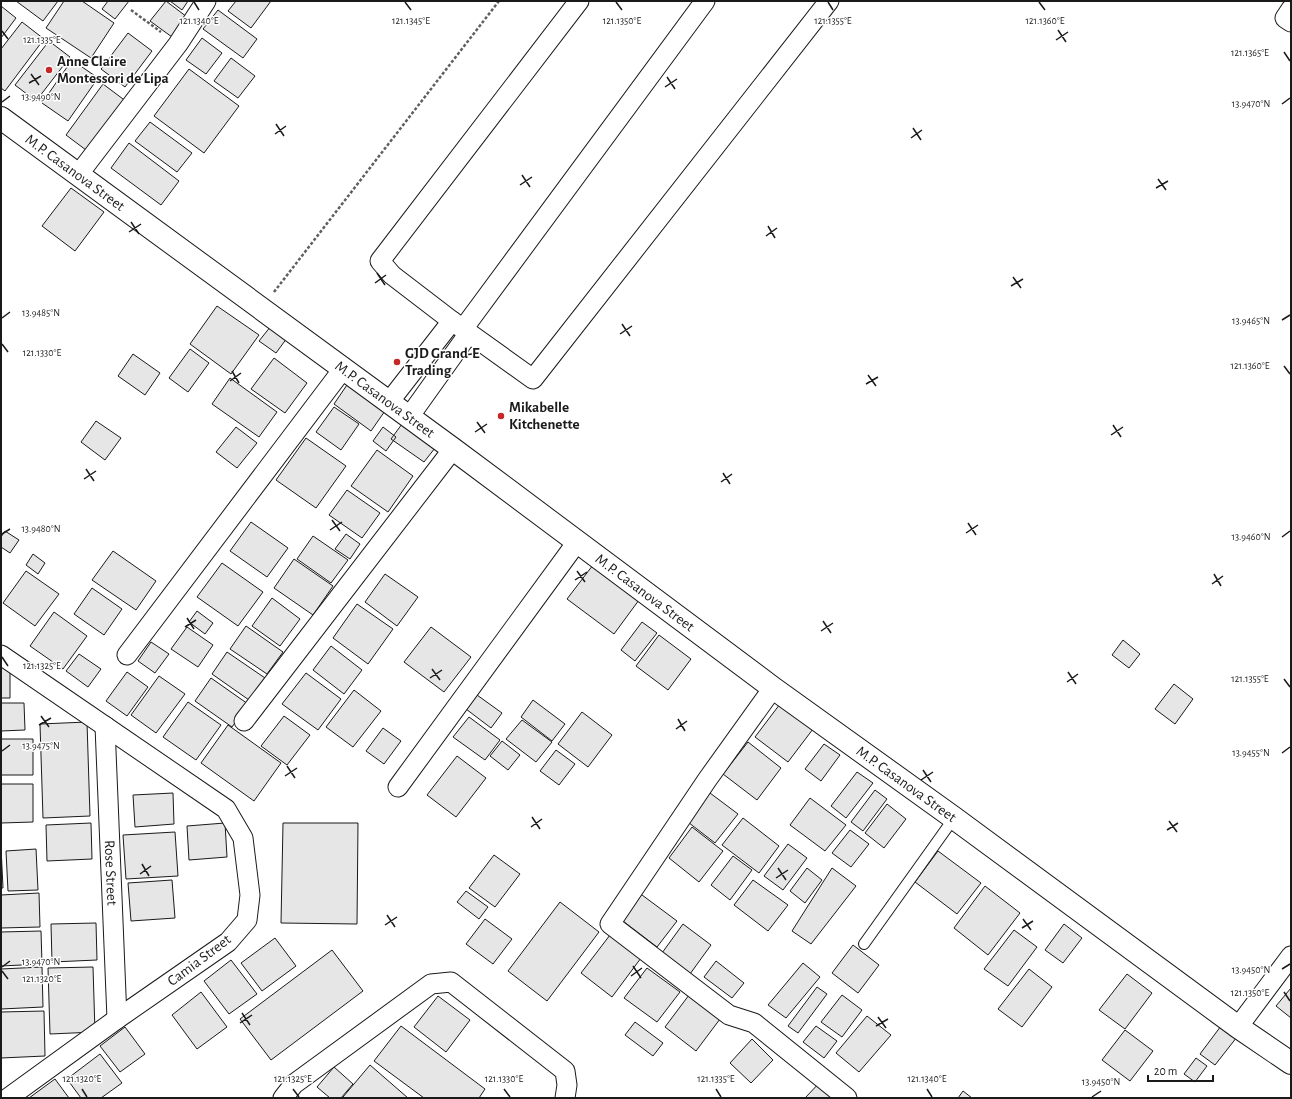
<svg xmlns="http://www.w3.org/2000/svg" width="1292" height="1099" font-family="'Alegreya Sans',sans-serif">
	<rect width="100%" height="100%" fill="#fff"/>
	<!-- building -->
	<path fill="#e6e6e6" stroke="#1a1a1a" d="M16 1H58L43 21Z
		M64 1H82L114 23 91 58 46 28Z
		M108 1H129L115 19 102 9Z
		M166 1 187 17 172 37 150 21Z
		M170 1H188L182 10Z
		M236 1H271L251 28 228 11Z
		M1 6 16 18 1 38Z
		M218 10 257 39 243 58 203 29Z
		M22 22 44 39 5 91 1 88V49Z
		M128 33 152 51 125 87 101 69Z
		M202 38 222 53 206 74 186 60Z
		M49 41 70 57 36 101 15 85Z
		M231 58 255 76 238 98 214 81Z
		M72 60 98 78 68 121 42 103Z
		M189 69 239 106 204 153 154 116Z
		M103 84 127 102 90 153 66 135Z
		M150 122 192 153 177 172 135 141Z
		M129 143 179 181 161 205 111 168Z
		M71 188 104 212 75 251 42 226Z
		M217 306 259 335 231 374 190 344Z
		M271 326 287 338 276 353 259 341Z
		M190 349 209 363 188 392 169 378Z
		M133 354 160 373 145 395 118 376Z
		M274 358 307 383 285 413 251 389Z
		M230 378 277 412 259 437 212 404Z
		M349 382 387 408 371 431 334 404Z
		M334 407 359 424 341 450 316 432Z
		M96 421 121 438 105 460 81 442Z
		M402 424 435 448 424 462 391 439Z
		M236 427 257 443 237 468 216 452Z
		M383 427 396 437 386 451 373 441Z
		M306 438 346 466 316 508 276 480Z
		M377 450 413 476 388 512 351 486Z
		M347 490 380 513 362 538 329 515Z
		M251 522 288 548 267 577 230 551Z
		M5 531 19 540 10 553 1 547V537Z
		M346 534 360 544 350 559 335 549Z
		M313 536 348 560 331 583 297 559Z
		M113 551 156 581 136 610 92 580Z
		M33 554 45 563 38 574 26 565Z
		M294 559 333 586 313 615 274 588Z
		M222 563 263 592 238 626 197 597Z
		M593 565 639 600 614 634 567 599Z
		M26 571 59 594 35 626 3 603Z
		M385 574 418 597 397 626 365 602Z
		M92 588 122 609 104 635 74 614Z
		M272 598 300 619 280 646 252 626Z
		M357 604 393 629 368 664 333 638Z
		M197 611 213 623 205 634 189 622Z
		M54 612 87 636 63 669 30 646Z
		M642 622 657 633 635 661 621 650Z
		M246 626 283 652 267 674 230 649Z
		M187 627 213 645 198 667 171 649Z
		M431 627 471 657 444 692 404 662Z
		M659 635 691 659 668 690 636 666Z
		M1123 640 1140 654 1129 668 1112 655Z
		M151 642 169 654 155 673 138 661Z
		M331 646 362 670 344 694 313 670Z
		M227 652 265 678 249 700 212 674Z
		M79 654 101 669 88 687 66 671Z
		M1 665H10V698H1Z
		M127 672 148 687 127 716 106 701Z
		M306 673 341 699 318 730 282 704Z
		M159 676 185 694 156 733 131 715Z
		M211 678 248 704 232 727 195 701Z
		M1174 684 1193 699 1175 724 1155 709Z
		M354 690 381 711 353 747 326 727Z
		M477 695 502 713 491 728 466 709Z
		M533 700 565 724 552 741 521 717Z
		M188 702 221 725 196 760 163 737Z
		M1 703H24L25 730 1 731Z
		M780 704 813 729 788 762 755 737Z
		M582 712 612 735 588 767 558 744Z
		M284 716 310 735 287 765 261 746Z
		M469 717 500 740 485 760 453 737Z
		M522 720 552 742 536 762 506 739Z
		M87 722 90 816 43 818 40 724Z
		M228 725 281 763 254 801 201 763Z
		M383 728 401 741 384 764 366 751Z
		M1 739H33V775H1Z
		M502 741 520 755 508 770 490 756Z
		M748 742 781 768 757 800 723 774Z
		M824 744 840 755 821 781 805 769Z
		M556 750 575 764 559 785 540 771Z
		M457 756 486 778 456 817 427 795Z
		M857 772 873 783 846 818 831 806Z
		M1 784H33V822L1 823Z
		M706 790 738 814 715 843 684 819Z
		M875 790 887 799 863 831 851 822Z
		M173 793 174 824 135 827 133 795Z
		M810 798 846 825 825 851 790 825Z
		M887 804 906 819 884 848 865 833Z
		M743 818 779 846 759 873 722 845Z
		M91 823 92 859 47 861 46 825Z
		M225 823 227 857 189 860 187 826Z
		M283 823H358L357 924 281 923Z
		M692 827 723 851 699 882 669 858Z
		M850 830 869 844 851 867 832 853Z
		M175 832 178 876 126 879 123 835Z
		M788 844 807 858 783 890 764 876Z
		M1 847 3 888H1Z
		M36 849 38 890 8 891 6 851Z
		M938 851 981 883 957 914 915 882Z
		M494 855 520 874 495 907 469 888Z
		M733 856 752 870 730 900 711 885Z
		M807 868 822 880 805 903 790 891Z
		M832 868 856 886 811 944 792 931Z
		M172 880 175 918 131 921 128 883Z
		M753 880 788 905 768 931 734 905Z
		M985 886 1020 913 988 955 954 928Z
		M466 891 488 907 479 919 457 902Z
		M638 892 677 921 657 947 619 918Z
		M39 893 40 927 1 928V895Z
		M560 902 599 932 547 1001 508 971Z
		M485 919 512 939 493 964 466 944Z
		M96 923 97 960 52 962 51 924Z
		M683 924 711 945 690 974 662 953Z
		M1064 924 1082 938 1063 963 1045 950Z
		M1014 930 1037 947 1008 986 984 969Z
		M41 931 42 964 1 966V932Z
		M610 935 641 958 612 997 581 973Z
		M275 938 296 966 262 991 241 963Z
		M853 945 879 965 858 993 832 973Z
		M332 950 363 991 271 1060 240 1019Z
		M231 960 257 994 229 1014 204 981Z
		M716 961 744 983 732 998 704 977Z
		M803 963 820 977 786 1018 768 1005Z
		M42 967 43 1007 1 1009V969Z
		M93 967 95 1032 50 1034 48 968Z
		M647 968 680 992 657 1022 624 998Z
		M1029 969 1052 987 1022 1027 998 1009Z
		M1127 974 1152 993 1125 1029 1099 1010Z
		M817 987 827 994 798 1033 788 1026Z
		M1291 988V1018L1276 1006Z
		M201 992 227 1027 197 1049 172 1015Z
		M689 995 720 1019 696 1051 665 1027Z
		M842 995 862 1010 842 1037 821 1022Z
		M438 996 470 1020 446 1052 414 1027Z
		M44 1011 45 1056 1 1058V1012Z
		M867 1016 891 1035 859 1072 836 1053Z
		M635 1022 663 1043 653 1056 625 1035Z
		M401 1026 485 1089 479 1098H424L374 1061Z
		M816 1026 837 1041 824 1058 803 1042Z
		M1221 1026 1237 1037 1215 1065 1200 1054Z
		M125 1027 145 1054 120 1072 100 1046Z
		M1125 1030 1153 1051 1130 1081 1102 1060Z
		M752 1039 773 1060 751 1083 730 1063Z
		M100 1054 122 1083 101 1098H81L67 1079Z
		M1196 1058 1207 1066 1195 1082 1184 1074Z
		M370 1065 408 1098H344L343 1097Z
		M334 1067 353 1084 341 1098H330L317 1087Z
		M55 1079 69 1098H29Z
		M823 1079 843 1098H805Z
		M963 1091 972 1098H958Z"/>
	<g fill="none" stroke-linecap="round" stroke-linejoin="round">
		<defs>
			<path id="lane" d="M864 944 954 818"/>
			<g id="street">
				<path d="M579 1 380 261 392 275 452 321 533 379 829 1"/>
				<path d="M1291 9 1285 18 1291 22"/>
				<path d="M78 175 178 44 206 1"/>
				<path d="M463 329 705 1"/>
				<path d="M389 402 452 321"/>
				<path d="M409 417 469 333"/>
				<path d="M1 655 226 809 243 838 250 895 247 920 228 942 117 1019 8 1098"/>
				<path d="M127 655 343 369"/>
				<path d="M773 688 707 780 610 924 729 1015 754 1023 847 1098"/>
				<path d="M244 721 453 449"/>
				<path id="s1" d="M105 726 117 1019"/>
				<path d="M398 787 577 542"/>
				<path d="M1238 1027 1291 956"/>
				<path d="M283 1098 294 1084 431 984 451 982 565 1071 567 1085 565 1098"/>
			</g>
			<g id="secondary">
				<path id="s2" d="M1 118 453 449 773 688 954 818 1238 1027 1291 1063"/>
			</g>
		</defs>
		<!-- lane casing -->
		<use href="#lane" stroke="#1a1a1a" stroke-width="12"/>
		<!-- street casing -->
		<use href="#street" stroke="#1a1a1a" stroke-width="21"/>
		<!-- secondary casing -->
		<use href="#secondary" stroke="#1a1a1a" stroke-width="24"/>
		<!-- path -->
		<path stroke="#5f5f5f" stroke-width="2.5" stroke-dasharray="3 2" stroke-linecap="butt" d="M131 10 161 32
			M274 292 499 1"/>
		<!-- lane -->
		<use href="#lane" stroke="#fff" stroke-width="10"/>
		<!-- street -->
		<use href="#street" stroke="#fff" stroke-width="19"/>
		<!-- secondary -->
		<use href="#secondary" stroke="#fff" stroke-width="22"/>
	</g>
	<!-- ticks -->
	<path fill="none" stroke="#1a1a1a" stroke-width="1.5" d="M194 2 199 10M405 2 411 10M616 2 622 10M828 2 833 10M1039 2 1045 10M1058 30 1066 42M2 31 8 39M1056 40 1068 32M1284 52 1290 61M31 74 39 85M667 77 675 89M29 83 41 76M665 87 677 79M2 102 10 96M1282 104 1290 98M276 124 284 136M913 128 921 140M275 134 286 126M911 138 922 130M522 175 530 187M1158 179 1166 190M520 185 532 177M1156 188 1168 181M131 222 139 234M768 226 775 238M129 232 141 224M766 236 777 228M377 273 385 285M1013 277 1021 288M375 283 386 275M1011 286 1023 279M2 318 10 312M1282 320 1290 315M622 324 630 336M620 334 632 326M2 344 8 352M1284 366 1290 374M232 371 239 383M868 375 876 386M230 381 241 373M866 384 878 377M477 422 485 433M1113 425 1121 437M475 432 487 424M1111 435 1123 427M86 469 94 481M723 473 730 484M84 479 96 471M721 482 732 474M332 520 340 531M968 523 976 535M330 530 342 522M966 533 978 525M2 534 10 529M1282 537 1290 531M577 571 585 582M1214 574 1221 586M575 580 587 572M1212 584 1223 576M187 618 194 629M823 621 831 633M185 627 196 620M821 631 833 623M2 657 8 666M432 669 440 680M1068 672 1076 684M430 678 442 670M1284 679 1290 687M1067 682 1078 674M41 716 49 727M678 719 685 731M39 725 51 718M676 729 687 721M2 751 10 745M1282 753 1290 747M287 766 295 778M923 770 931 782M285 776 297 768M921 780 933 772M532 817 540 829M1169 821 1177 832M531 827 542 819M1167 830 1178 823M142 864 149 876M778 868 786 880M140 874 151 866M776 878 788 870M387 915 395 927M1023 919 1031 930M385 925 397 917M1022 928 1033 921M633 966 641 978M2 967 10 961M1282 969 1290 964M2 971 8 979M631 976 642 968M1284 992 1290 1001M242 1013 250 1025M878 1017 886 1028M240 1023 252 1015M876 1026 888 1019M82 1089 87 1097M293 1089 299 1097M504 1089 510 1097M716 1089 721 1097M927 1089 932 1097M1092 1097 1101 1091"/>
	<!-- markers -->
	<g fill="#c62828" stroke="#fff" stroke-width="1.5">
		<circle cx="49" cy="70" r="4"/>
		<circle cx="397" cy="362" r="4"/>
		<circle cx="501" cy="416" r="4"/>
	</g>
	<g text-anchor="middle" stroke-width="3" stroke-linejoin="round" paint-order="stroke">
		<!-- poi labels -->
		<g font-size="15" font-weight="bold" fill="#1a1a1a" stroke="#fff" text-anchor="start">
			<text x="57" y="66">Anne Claire<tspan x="57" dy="17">Montessori de Lipa</tspan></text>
			<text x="405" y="358">GJD Grand-E<tspan x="405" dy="17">Trading</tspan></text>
			<text x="509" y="412">Mikabelle<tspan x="509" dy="17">Kitchenette</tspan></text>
		</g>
		<!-- street labels -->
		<g font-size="15" fill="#1a1a1a" stroke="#fff">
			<text dy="5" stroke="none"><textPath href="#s2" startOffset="92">M.P. Casanova Street</textPath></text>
			<text dy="5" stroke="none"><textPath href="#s2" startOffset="476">M.P. Casanova Street</textPath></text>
			<text dy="5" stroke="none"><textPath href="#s2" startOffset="800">M.P. Casanova Street</textPath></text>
			<text dy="5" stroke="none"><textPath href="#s2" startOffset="1124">M.P. Casanova Street</textPath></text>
			<text dy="5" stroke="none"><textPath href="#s1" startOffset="147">Rose Street</textPath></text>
			<text transform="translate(199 960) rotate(-37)" y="5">Camia Street</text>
		</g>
	</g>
	<g font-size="10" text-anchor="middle" fill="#1a1a1a" stroke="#fff" stroke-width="3" stroke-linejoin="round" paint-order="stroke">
		<text x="199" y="24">121.1340°E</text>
		<text x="411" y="24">121.1345°E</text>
		<text x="622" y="24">121.1350°E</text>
		<text x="833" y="24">121.1355°E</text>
		<text x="1045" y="24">121.1360°E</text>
		<text x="42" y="43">121.1335°E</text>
		<text x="1250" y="56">121.1365°E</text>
		<text x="41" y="100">13.9490°N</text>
		<text x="1251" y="107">13.9470°N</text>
		<text x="41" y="316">13.9485°N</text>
		<text x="1251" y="324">13.9465°N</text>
		<text x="42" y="356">121.1330°E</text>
		<text x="1250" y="369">121.1360°E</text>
		<text x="41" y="532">13.9480°N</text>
		<text x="1251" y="540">13.9460°N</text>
		<text x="42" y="669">121.1325°E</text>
		<text x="1250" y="682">121.1355°E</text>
		<text x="41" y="749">13.9475°N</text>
		<text x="1251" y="756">13.9455°N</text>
		<text x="41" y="965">13.9470°N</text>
		<text x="1251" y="973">13.9450°N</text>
		<text x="42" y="982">121.1320°E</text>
		<text x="1250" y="996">121.1350°E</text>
		<text x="82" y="1082">121.1320°E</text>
		<text x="293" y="1082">121.1325°E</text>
		<text x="504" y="1082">121.1330°E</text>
		<text x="716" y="1082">121.1335°E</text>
		<text x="927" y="1082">121.1340°E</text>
		<text x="1101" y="1085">13.9450°N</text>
	</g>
	<!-- border -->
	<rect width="1292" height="1099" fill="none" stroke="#1a1a1a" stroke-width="4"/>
	<!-- scale -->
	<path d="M1148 1075v6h65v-6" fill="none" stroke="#1a1a1a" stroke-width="2"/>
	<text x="1154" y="1075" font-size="12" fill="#1a1a1a" stroke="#ffffff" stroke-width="3" paint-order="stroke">20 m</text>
</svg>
